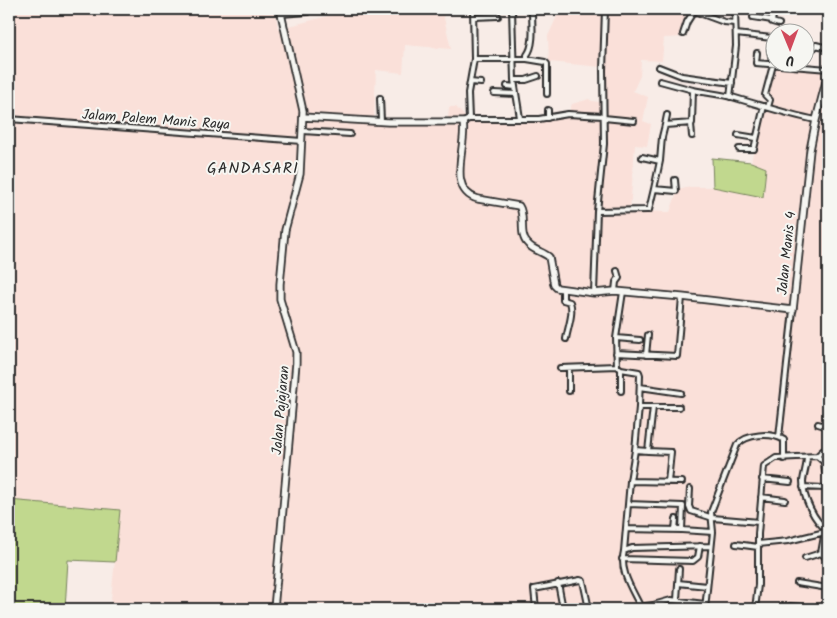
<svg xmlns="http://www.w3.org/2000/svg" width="837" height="618" font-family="Kalam,sans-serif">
	<rect width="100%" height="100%" fill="#f8ece7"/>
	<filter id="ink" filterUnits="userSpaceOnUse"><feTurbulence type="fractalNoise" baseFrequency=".02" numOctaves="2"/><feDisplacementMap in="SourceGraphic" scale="10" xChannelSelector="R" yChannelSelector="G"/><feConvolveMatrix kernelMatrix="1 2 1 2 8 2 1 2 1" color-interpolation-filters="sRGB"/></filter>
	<g filter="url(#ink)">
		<!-- built -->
		<path fill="#fae0d9" d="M9 9H275L278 29 336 14V9H442L451 49 405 45 403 73 376 70 374 120 448 119 449 107H456L469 121 516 122 544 119 559 113 569 112 572 104 589 99 592 101 599 102 602 67 549 62 548 36 559 12H563L564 9H695L687 22 683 37 664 38 662 61 641 60 640 76 633 91 648 97 643 121 651 124 647 146 635 145 630 211 670 212 678 190 690 187H713L763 197 766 168 751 162 774 65 828 69V609H110L120 510 9 500Z"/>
		<!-- green -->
		<path fill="#c1d88e" stroke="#76825c" d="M712 158 751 162 766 168 763 197 713 187Z
			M9 500 120 510 115 562 68 560 65 609H9Z"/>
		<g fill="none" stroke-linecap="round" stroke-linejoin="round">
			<defs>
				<path id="street" d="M512 9 514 80 520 118
					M774 9 772 22 779 24
					M694 11 724 22 735 23
					M281 14 307 12
					M474 17 498 16
					M753 17 772 20
					M9 21 10 9
					M683 34 687 22 694 11
					M736 34 772 38 770 50 773 65 765 95 770 100 768 107
					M810 47 814 48 816 45 828 48
					M757 53 756 63 828 69
					M474 59H527L545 62 547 64V94
					M527 59V55C535 45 532 24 532 12L529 9
					M659 67 682 76 732 83
					M514 80H526L538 76
					M660 81 693 90
					M470 82 481 83
					M507 86 515 87
					M494 93 516 94
					M730 97 736 46 735 9
					M380 98 381 121
					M548 110V118
					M604 118 634 121
					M9 119 302 141
					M469 119 468 93 474 59 473 9
					M463 122 469 119H539L568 114 603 116
					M691 124 692 136
					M665 125 667 115
					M303 131 350 134
					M738 135 756 138
					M739 149H754L764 106
					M642 157 660 161
					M654 189 660 161 662 137 665 125 692 123 693 90C706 93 719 94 732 97 760 105 787 114 816 120
					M597 211 647 210H649L654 189 676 191 675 180
					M563 289V300L570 302C574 313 568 327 566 339
					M615 291 616 282 619 278 617 271
					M623 292 616 338 617 366 621 369 639 372 640 375 639 407 635 450 630 481 624 551C619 571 632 589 640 606
					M594 293 597 211 604 144 603 70 605 9
					M616 338 640 340
					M616 353 677 356 682 297
					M646 355 648 335
					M560 368 617 366
					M569 368V391
					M640 387 681 393
					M621 391V369
					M653 407H679
					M818 424 828 427
					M779 437 793 310
					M635 450 648 451 653 407H639
					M648 451 671 452 668 482
					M817 456 824 462 825 472 828 474
					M807 457C807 465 804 473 803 481 803 498 814 521 828 531
					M762 479 790 482
					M630 481 682 482
					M803 487 824 488
					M690 489 689 506 691 511 713 518 759 522
					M761 497 785 500
					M628 504 683 506 682 530
					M626 529 682 530 713 532
					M675 530 676 519
					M825 531 821 553 828 560
					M736 544 758 547
					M758 544 788 541 825 532
					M624 551 632 548 711 546
					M805 558 821 553
					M622 559 693 561 698 557 700 546
					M558 583 563 609
					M678 583 707 586
					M797 583 828 588
					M677 600 679 569
					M653 605 671 600 705 604
					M790 606 824 609
					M536 609 534 589 580 580 583 581 589 609
					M622 609 653 605V609
					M705 609 713 532 711 512 737 445C746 434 771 432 784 440V459
					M755 609 758 585V534L764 466 776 458 817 456 828 446
					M826 609 828 590"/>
				<path id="secondary" d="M303 117 388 122H463C468 144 445 190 478 199L519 206C526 216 518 235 528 244 533 250 543 252 549 257L554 285 557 288 594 293 615 291 682 297 793 310 810 150 816 120 828 74
					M274 609 296 363V352L280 299V284L285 230 300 174 303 111 280 9"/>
			</defs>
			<!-- street casing -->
			<use href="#street" stroke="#2b2b2b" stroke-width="8"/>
			<!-- secondary casing -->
			<use href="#secondary" stroke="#2b2b2b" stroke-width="9"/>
			<!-- street -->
			<use href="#street" stroke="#f6f6f2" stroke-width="4"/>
			<!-- secondary -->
			<use href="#secondary" stroke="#f6f6f2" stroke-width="5.5"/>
		</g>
	</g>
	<g text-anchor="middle" stroke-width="4" stroke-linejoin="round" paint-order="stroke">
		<!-- street labels -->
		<g font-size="14" fill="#2b2b2b" stroke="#f6f6f2">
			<text transform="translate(156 119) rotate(4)" y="5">Jalam Palem Manis Raya</text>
			<text transform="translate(786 253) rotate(-84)" y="5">Jalan Manis 4</text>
			<text transform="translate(280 410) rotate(-85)" y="5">Jalan Pajajaran</text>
		</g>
		<!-- quarter labels -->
		<g font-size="16" letter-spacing="1" fill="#2b2b2b" stroke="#f6f6f2">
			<text x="253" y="173">GANDASARI</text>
		</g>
	</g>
	<!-- margin -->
	<rect width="837" height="618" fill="none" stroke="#f6f6f2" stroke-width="30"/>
	<rect x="15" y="15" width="807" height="588" fill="none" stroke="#2b2b2b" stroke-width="2" filter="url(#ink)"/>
	<!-- north arrow -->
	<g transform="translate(790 48) rotate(179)"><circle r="24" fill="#f6f6f2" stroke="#a5a5a2"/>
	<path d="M0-4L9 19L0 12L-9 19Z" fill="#d1495b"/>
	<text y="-8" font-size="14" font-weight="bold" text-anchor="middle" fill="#2b2b2b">U</text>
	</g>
</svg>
